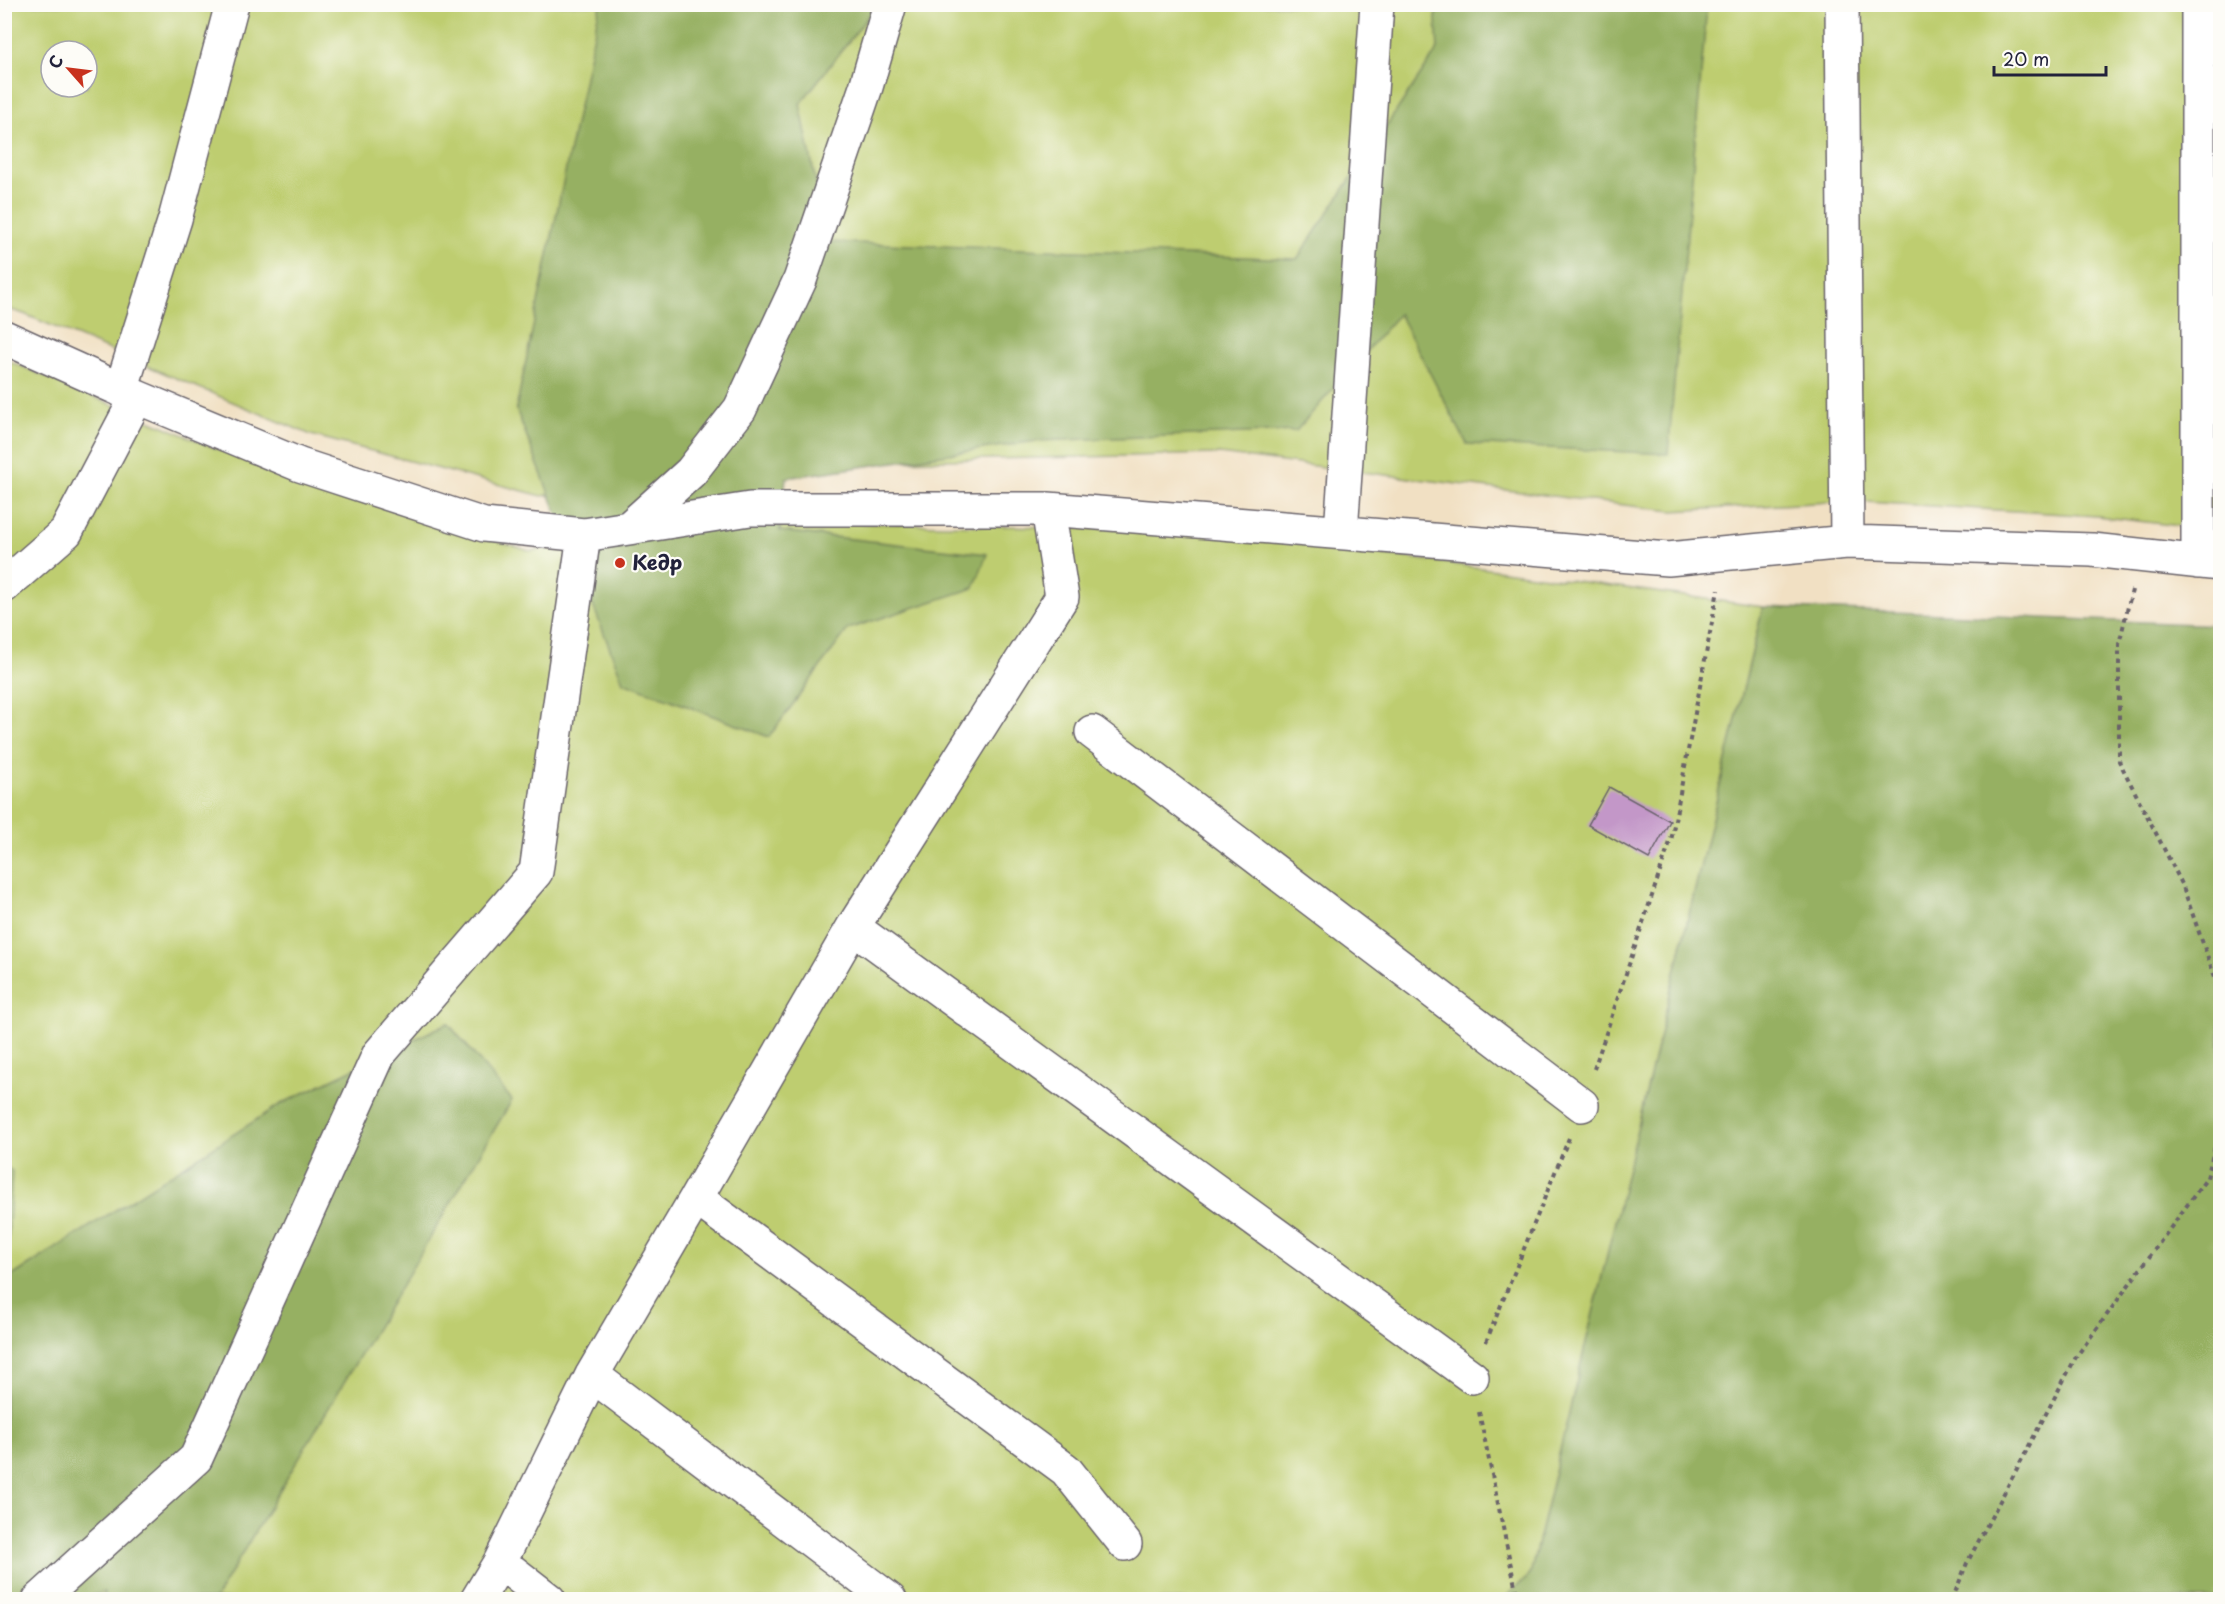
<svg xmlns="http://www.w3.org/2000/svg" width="2225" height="1604" font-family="'Playpen Sans',sans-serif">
	<rect width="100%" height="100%" fill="#fdfcf7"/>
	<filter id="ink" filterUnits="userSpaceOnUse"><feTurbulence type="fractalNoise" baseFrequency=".0167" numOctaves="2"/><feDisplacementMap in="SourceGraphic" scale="12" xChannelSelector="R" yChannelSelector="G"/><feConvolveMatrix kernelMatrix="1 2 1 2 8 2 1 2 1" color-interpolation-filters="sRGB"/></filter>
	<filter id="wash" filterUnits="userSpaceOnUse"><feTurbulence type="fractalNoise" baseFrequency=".008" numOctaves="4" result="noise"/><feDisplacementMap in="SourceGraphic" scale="24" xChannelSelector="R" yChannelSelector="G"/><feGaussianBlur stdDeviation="1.35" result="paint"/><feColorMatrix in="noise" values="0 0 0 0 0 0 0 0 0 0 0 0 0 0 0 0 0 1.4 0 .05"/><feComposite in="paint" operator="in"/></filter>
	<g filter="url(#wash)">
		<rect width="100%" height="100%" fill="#f1e0c3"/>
		<!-- green -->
		<path fill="#becd6f" stroke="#707855" stroke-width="1.5" fill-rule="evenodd" d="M5 5H2220V531L2097 516 1849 501 1672 511 1219 454 748 464 542 496 311 435 24 314 5 308ZM51 51H87V87H51Z
			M4 359 284 477 530 551 742 521 1207 530 1763 607 1530 1576 1503 1600 5 1599Z"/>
		<!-- forest -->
		<path fill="#96b062" stroke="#5c694e" stroke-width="1.5" d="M600 5H877L800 104 828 242 1297 259 1438 49 1435 5H1707L1668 454 1467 444 1399 314 1296 431 1037 441 786 478 780 531 987 554 974 588 848 629 769 737 623 682 516 409Z
			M1763 607 2220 625V1599H1503L1530 1575Z
			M448 1023 512 1100 215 1599H103L104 1592 81 1599H5L4 1165 12 1171 6 1280 281 1104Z"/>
		<g id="blocks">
			<!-- building -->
			<path fill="#c397c8" d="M1609 787 1670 821 1649 859 1588 825Z"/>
		</g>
	</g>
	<g filter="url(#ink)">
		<use href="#blocks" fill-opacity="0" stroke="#6a646b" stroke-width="1.5"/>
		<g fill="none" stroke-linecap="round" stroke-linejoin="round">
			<defs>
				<path id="minor" d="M1842 4 1847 542
					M2198 4V562
					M4 337 137 397 300 465 484 525 584 535 750 509H1048L1668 559 1847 542 2092 550 2220 564
					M121 390 175 219 232 4
					M631 526 691 472 740 409 800 280 866 87 890 4
					M1341 532 1377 4
					M4 586 66 532 137 397
					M1092 732 1582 1105
					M853 927 1472 1377
					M696 1198 1066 1470 1125 1544
					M592 1375 890 1600
					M500 1562 549 1600
					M39 1600 196 1458 379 1054 536 872 584 535
					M477 1600 500 1562 592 1375 696 1198 853 927 1062 597 1048 509"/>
			</defs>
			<!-- minor casing -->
			<use href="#minor" stroke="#6a646b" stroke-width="36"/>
			<!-- path -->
			<path stroke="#6a646b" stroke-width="4" stroke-dasharray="4.5 4.5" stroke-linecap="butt" d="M2132 590 2119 644V761L2182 884 2220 992
				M1594 1069 1672 836 1718 590
				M1486 1342 1569 1138
				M1479 1412 1518 1600
				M1952 1600 1967 1563 2076 1357 2207 1178 2220 1126"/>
			<!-- minor -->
			<use href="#minor" stroke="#fff" stroke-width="33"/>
		</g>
	</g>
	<!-- markers -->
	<circle fill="#c8321e" stroke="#fdfcf7" stroke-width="2" cx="620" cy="563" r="6"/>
	<g text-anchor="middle" stroke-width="4.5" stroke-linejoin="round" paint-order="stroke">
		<!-- poi labels -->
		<g font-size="20" font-weight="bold" fill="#22223b" stroke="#fdfcf7" text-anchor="start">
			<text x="632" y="570">Кедр</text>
		</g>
	</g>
	<!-- margin -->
	<rect width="2225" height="1604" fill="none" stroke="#fdfcf7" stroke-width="24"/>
	<!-- north arrow -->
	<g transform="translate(69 69) rotate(298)"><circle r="28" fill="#fdfcf7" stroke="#a5a5ac" stroke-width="1.5"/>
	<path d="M0-4.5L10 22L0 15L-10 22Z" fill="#c8321e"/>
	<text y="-9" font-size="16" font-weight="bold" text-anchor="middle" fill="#22223b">С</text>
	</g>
	<!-- scale -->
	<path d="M1994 66v9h112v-9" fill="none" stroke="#22223b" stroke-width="3"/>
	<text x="2003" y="66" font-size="18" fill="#22223b" stroke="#fdfcf7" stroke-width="4.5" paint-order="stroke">20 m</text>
</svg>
